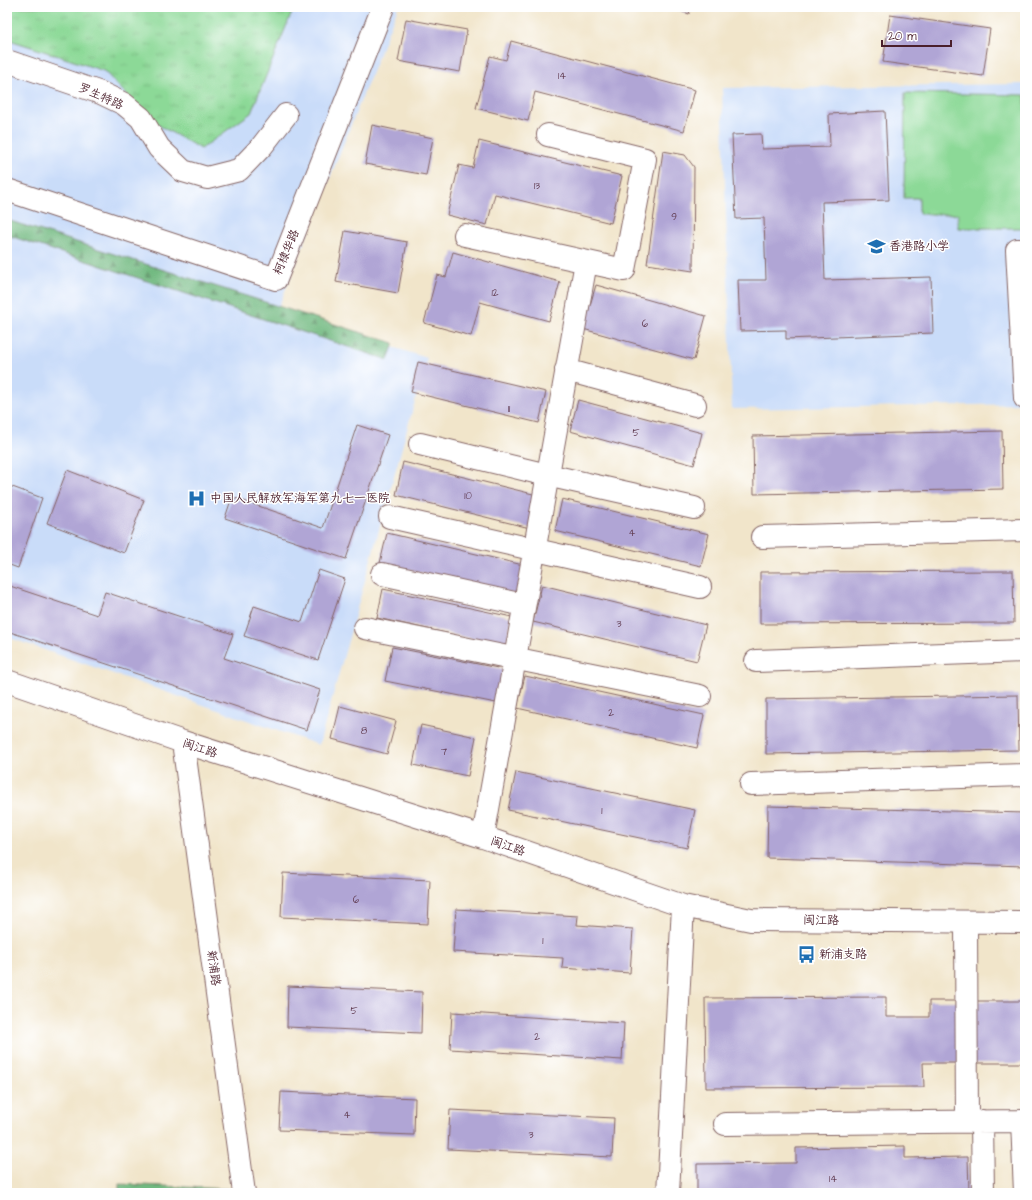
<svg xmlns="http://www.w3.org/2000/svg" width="1032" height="1200" font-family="'Architects Daughter','LXGW WenKai TC',sans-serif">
	<defs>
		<pattern id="forest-firs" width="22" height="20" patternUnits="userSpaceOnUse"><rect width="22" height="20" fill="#71b980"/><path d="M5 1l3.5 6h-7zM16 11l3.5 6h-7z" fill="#5f9669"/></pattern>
		<pattern id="park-tufts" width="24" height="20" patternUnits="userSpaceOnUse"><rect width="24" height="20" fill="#8cd997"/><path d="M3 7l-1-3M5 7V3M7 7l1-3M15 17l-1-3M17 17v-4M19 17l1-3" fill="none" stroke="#7aba82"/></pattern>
	</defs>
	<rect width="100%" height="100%" fill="#fff"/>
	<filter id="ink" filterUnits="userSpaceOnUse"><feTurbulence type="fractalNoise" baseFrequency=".025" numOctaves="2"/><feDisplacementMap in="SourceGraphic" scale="8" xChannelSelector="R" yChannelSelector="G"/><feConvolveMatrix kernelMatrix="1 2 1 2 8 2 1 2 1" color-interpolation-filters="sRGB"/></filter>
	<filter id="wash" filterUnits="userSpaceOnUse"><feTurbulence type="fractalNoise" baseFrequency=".012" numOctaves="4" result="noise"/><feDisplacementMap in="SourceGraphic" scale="16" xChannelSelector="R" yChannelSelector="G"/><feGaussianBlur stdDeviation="0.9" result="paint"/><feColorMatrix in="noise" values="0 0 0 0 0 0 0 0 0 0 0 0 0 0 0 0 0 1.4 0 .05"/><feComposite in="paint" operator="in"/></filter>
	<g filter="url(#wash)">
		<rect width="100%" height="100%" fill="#f1e5ca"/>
		<!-- built -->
		<path fill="#c9dcf9" d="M7 7H398L277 311 427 358 319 745 7 637Z
			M1025 84V404L732 409 722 88Z"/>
		<!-- forest -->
		<path fill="url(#forest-firs)" stroke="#5e6c56" d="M7 220 394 343 388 360 7 235Z
			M119 1184 229 1189 230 1193H119Z"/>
		<!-- park -->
		<path fill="url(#park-tufts)" stroke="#6b7c61" d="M7 7H294L251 113 201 149 153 122 104 71 7 39Z"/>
		<!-- garden -->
		<path fill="#8cd997" stroke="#6b7c61" d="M905 93 1025 95V228H958V214H919V198H904Z"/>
		<g id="blocks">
			<!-- building -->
			<path fill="#b0a5d5" d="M670 7H691L689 14Z
				M890 15 990 29 983 76 883 62Z
				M406 19 467 30 460 72 398 61Z
				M511 41 695 90 684 131 535 92 528 121 476 108 490 56 506 60Z
				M885 111 889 200 822 202 825 280 931 277 933 333 786 339V330L740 331 738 280H766L764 218 736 219 732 135 761 134 762 149 830 147 829 114Z
				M372 125 433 138 426 175 365 164Z
				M479 141 622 176 611 223 495 194 487 225 447 215 459 165 473 168Z
				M663 151 685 155 694 167 693 271 647 264Z
				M345 231 407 242 398 293 336 282Z
				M453 252 560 282 549 321 480 302 471 336 424 323 437 275 446 277Z
				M596 285 706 316 694 360 583 329Z
				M418 362 546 392 539 423 411 392Z
				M578 400 702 433 694 465 570 431Z
				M357 425 388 435 346 559 225 518 232 497 323 528Z
				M1002 431 1003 489 754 494 753 436Z
				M403 462 541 496 534 529 396 495Z
				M67 470 144 500 124 553 47 523Z
				M7 485 42 498 18 568 7 564Z
				M562 499 709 534 701 566 555 531Z
				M387 533 523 565 517 595 380 563Z
				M319 570 345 579 318 660 244 636 254 606 302 622Z
				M1013 571 1014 623 760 624V572Z
				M7 585 97 615 105 592 233 634 224 658 320 690 307 730 7 631Z
				M542 585 706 625 697 661 533 622Z
				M383 589 512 617 506 646 377 618Z
				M392 647 503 669 496 703 385 681Z
				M525 676 704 715 697 748 517 708Z
				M1018 695 1019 750 766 754V699Z
				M340 706 396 721 387 754 332 739Z
				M421 725 476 737 468 776 413 765Z
				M516 772 695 810 687 848 508 810Z
				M768 806 1025 813V866L767 858Z
				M283 873 430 880 428 924 281 917Z
				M456 909 578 916 577 925 633 929 630 973 562 968 563 958 453 952Z
				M288 986 422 992 421 1033 287 1027Z
				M886 997V1017H929V1001H1025V1063H923L924 1087 706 1088 705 998Z
				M452 1012 624 1023 622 1060 450 1049Z
				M281 1092 415 1098 414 1135 279 1130Z
				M450 1110 614 1118 612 1157 448 1149Z
				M905 1146V1158L968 1157 969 1193H901V1191L697 1193V1164L796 1163V1148Z"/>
		</g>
	</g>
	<g filter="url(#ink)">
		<use href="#blocks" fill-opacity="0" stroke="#846463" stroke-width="1"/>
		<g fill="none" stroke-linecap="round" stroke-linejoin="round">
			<defs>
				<path id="minor" d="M7 61 101 93 124 104 141 118 159 148 183 171 207 178 239 170 262 146 286 115
					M7 190 276 279 383 7
					M465 235 624 270 645 159 548 135
					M1025 250H1017L1025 398
					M566 370 695 405
					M420 444 547 475 694 508
					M390 517 700 587
					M762 537 1025 530
					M382 574 524 605
					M365 628 700 696
					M756 661 1025 651
					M7 681 183 742 483 837 683 906 751 920 1025 922
					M183 742 244 1193
					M751 784 1025 775
					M483 837 586 262
					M966 922 967 1121
					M982 1121 983 1193
					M1022 1121 1025 1193
					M725 1124 1025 1121
					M668 1193 683 906"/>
			</defs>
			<!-- minor casing -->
			<use href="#minor" stroke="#846463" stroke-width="24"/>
			<!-- minor -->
			<use href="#minor" stroke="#fff" stroke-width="22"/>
		</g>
	</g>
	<!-- icons -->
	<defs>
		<symbol id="school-bare" viewBox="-9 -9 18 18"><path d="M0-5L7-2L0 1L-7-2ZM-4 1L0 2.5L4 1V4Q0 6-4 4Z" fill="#1f6fb2" stroke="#fff" stroke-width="2.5" paint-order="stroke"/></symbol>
		<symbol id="hospital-bare" viewBox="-9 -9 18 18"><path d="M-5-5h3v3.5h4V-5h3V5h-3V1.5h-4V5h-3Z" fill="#1f6fb2" stroke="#fff" stroke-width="2.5" paint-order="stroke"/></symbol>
		<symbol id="bus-bare" viewBox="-9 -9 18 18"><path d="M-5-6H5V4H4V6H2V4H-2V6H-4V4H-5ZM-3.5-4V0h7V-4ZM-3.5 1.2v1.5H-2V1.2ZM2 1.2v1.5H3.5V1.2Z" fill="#1f6fb2" stroke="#fff" stroke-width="2.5" paint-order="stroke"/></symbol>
	</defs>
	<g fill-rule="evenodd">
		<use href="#school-bare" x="864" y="234" width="25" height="25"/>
		<use href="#hospital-bare" x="184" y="486" width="25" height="25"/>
		<use href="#bus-bare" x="794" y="942" width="25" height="25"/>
	</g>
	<g text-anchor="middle" stroke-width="3" stroke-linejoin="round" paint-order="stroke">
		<!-- number labels -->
		<g font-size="10" fill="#644056">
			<text x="562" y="79">14</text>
			<text x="537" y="189">13</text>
			<text x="674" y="220">9</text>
			<text x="495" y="296">12</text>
			<text x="645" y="327">6</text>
			<text x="509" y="412">11</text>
			<text x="636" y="436">5</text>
			<text x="468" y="499">10</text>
			<text x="632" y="536">4</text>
			<text x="619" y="627">3</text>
			<text x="611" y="716">2</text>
			<text x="364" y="734">8</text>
			<text x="444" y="755">7</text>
			<text x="602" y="814">1</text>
			<text x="356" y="903">6</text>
			<text x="543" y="944">1</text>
			<text x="354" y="1014">5</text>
			<text x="537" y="1040">2</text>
			<text x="347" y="1118">4</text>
			<text x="531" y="1138">3</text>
			<text x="833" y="1182">14</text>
		</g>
		<!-- street labels -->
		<g font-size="12" fill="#4a1f2b" stroke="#fff">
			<text transform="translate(101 96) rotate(24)" y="4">罗生特路</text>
			<text transform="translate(286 252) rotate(-67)" y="4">柯棣华路</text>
			<text transform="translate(200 748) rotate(18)" y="4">闽江路</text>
			<text transform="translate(508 846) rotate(19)" y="4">闽江路</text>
			<text transform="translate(821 920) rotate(1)" y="4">闽江路</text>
			<text transform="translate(214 968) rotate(82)" y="4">新浦路</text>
		</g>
		<!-- poi labels -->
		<g font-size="12" fill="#4a1f2b" stroke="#fff" text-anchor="start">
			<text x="889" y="250">香港路小学</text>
			<text x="210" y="502">中国人民解放军海军第九七一医院</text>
			<text x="819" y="958">新浦支路</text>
		</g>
	</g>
	<!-- margin -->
	<rect width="1032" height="1200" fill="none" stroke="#fff" stroke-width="24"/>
	<!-- scale -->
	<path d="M882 40v6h69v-6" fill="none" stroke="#4a1f2b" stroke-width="2"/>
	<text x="888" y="40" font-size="12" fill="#4a1f2b" stroke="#ffffff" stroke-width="3" paint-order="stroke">20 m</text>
</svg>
